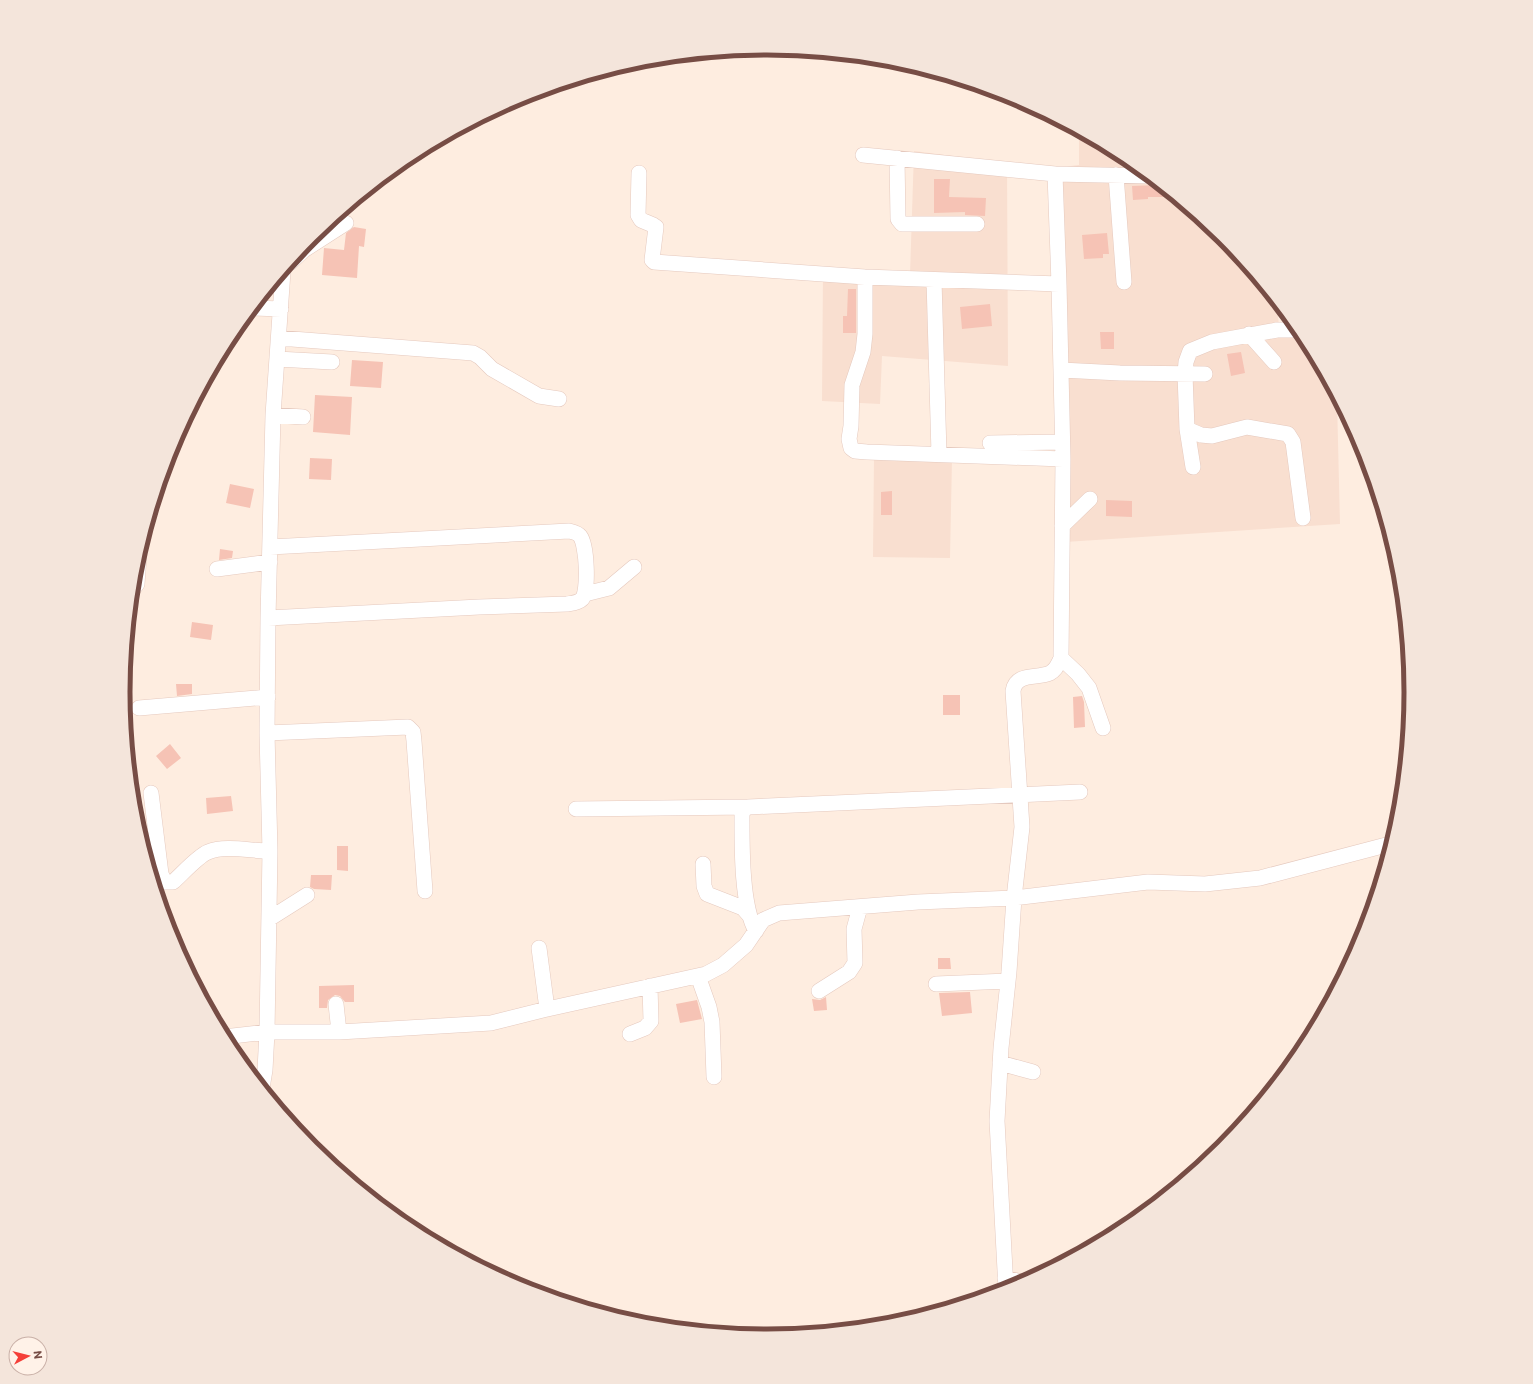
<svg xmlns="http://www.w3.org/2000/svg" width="1533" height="1384" font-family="Commissioner,sans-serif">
	<rect width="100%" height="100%" fill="#feede0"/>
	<!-- residential -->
	<path fill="#f9dfd0" d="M1079 132 1124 157 1222 237 1277 304 1280 338H1304L1337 400 1340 524 1065 542 1054 168 1079 165Z
		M914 151 1007 163 1008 366 882 356 880 404 822 401 823 271 910 275Z
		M874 457 952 459 950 558 873 557Z"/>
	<!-- building -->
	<path fill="#f6c3b5" d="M934 179H950L949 197 986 198 985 216 965 215V212L934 213Z
		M1159 185 1173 197H1148V199L1133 200 1132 186Z
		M354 227 366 229 364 247 359 246 357 278 322 275 324 248 344 250 346 233Z
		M1107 233 1109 254H1103V258L1084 259 1082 235Z
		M848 289H856V333H843V316H847Z
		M990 304 992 326 962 329 960 307Z
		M1100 332H1114V349H1101Z
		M1241 352 1245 373 1231 376 1227 354Z
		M352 360 383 362 381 388 350 386Z
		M315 395 352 397 350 435 313 432Z
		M310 458 332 459 331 480 309 479Z
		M230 484 254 489 250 508 226 503Z
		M892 491V515H881V492Z
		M1106 500 1132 501V517L1106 516Z
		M220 549 233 551 232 558 219 560Z
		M192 622 213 625 211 640 190 637Z
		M176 684H192V694L177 696Z
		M943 695H960V715H943Z
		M1082 696 1084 702 1085 727 1074 728 1073 697Z
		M170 744 181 758 167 769 156 756Z
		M231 796 233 811 207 814 206 798Z
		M337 846H348V871L337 870Z
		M311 875H332L331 890 314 889 310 887Z
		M938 958H950L951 969H938Z
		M354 985V1002H345L340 996 335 995 328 1000 327 1008H319V986Z
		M970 992 972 1013 942 1016 939 993Z
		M826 997 827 1010 814 1011 812 999 820 1000Z
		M697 1000 702 1019 680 1023 676 1004Z"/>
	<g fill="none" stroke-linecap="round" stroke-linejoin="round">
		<defs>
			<path id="minor" d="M863 155 1055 174
				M897 158 898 219 902 224H977
				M639 173 638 215 641 220 653 225 656 227 652 260 654 262 865 277 1059 284
				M1116 175 1124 282
				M290 263 304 250 346 223
				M865 277V334L863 352 852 385 851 426 849 439 851 448 855 451 867 452 1063 459
				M934 280 939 454
				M253 308 281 309
				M1249 334 1274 362
				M279 338 473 353 480 357 492 369 539 396 559 399
				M277 359 332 362
				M1061 370 1120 373 1205 374
				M273 415 303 417
				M1187 429 1201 435 1212 436 1247 427 1288 434 1293 442 1303 518
				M990 443 1062 442
				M1193 467 1187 429 1185 374 1186 362 1190 351 1212 342 1277 330H1299
				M1062 526 1090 499
				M217 569 270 562
				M133 589 137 584 139 556
				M585 594 609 588 634 567
				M268 618 479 607 567 604C573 603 578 603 582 599 589 591 587 545 580 536 578 533 573 532 569 531L270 547
				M1061 658 1078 674 1089 688 1103 728
				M139 708 268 697
				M267 733 408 727 413 732 414 741 425 891
				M151 793 161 874 165 882H173C182 874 198 856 208 852 225 845 251 851 270 851
				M576 809 748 807
				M703 864 704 886 707 894 743 908 749 915
				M269 919 307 895
				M756 931C741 906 742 843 742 814L744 810 748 807 1080 792
				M539 948 547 1009
				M698 976 709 1007 712 1022 714 1077
				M936 984 1008 981
				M819 991 849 972 855 963 854 929 860 907
				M336 1004 339 1032
				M630 1034 645 1028 651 1021 650 986
				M224 1037 267 1032H339L491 1023 543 1010 706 974 723 965 746 945 763 920 779 913 918 902 1014 898 1148 882 1205 884 1260 878 1390 844
				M1000 1063 1033 1072
				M262 1088 265 1070 267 1032 270 851 267 733 268 618 273 415 283 271
				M1005 1278 1022 1282
				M1006 1289 997 1121 1001 1048 1009 972 1014 898 1022 827 1013 691C1016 672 1037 679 1050 673 1056 670 1059 663 1061 658L1063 459 1059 284 1055 174 1148 176"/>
		</defs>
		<!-- minor casing -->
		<use href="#minor" stroke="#e5c9be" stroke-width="16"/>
		<!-- minor -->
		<use href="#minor" stroke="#fff" stroke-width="15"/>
	</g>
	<!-- crop -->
	<path d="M0 0H1533V1384H0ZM130 692a637 637 0 1 1 1274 0a637 637 0 1 1-1274 0Z" fill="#f4e5db" fill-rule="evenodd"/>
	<path fill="none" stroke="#774d45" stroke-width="5" d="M130 692a637 637 0 1 1 1274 0a637 637 0 1 1-1274 0Z"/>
	<!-- north arrow -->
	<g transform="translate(28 1356) rotate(83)"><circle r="19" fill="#fff2e8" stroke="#c9b0a7"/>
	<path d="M0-3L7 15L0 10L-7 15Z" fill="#f53f38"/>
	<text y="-6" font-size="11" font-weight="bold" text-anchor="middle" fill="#774d45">N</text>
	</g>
</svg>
